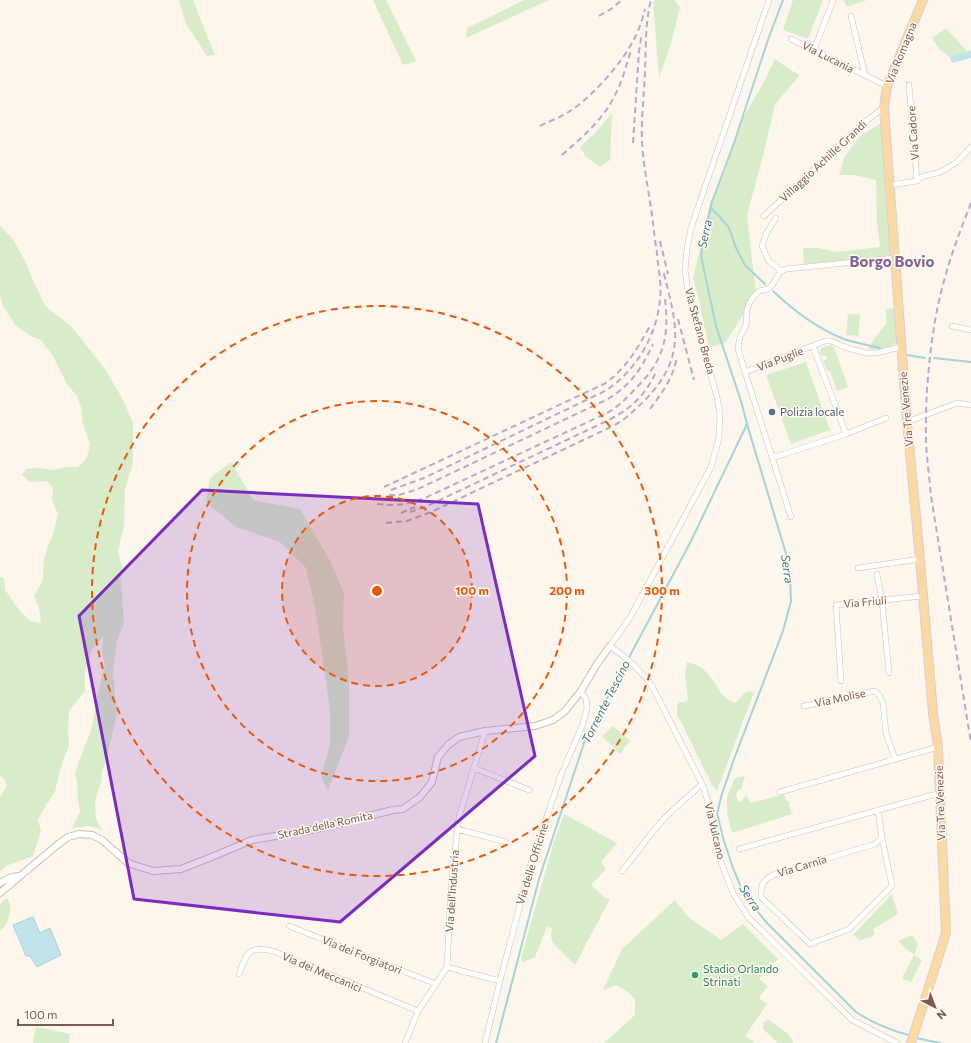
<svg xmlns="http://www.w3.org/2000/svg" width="971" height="1043" font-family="Commissioner,sans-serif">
	<rect width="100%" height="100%" fill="#fdf6ec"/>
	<!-- green -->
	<path fill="#d8ecc9" d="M179 0H193L215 55 207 56 186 24Z
		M373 0H386L416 61 403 65Z
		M524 0H549L466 38 467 28Z
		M655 0H674L680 7 671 44 659 78 653 2Z
		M793 0H823L808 39 783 30Z
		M844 0H867L846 7Z
		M946 28 967 51 951 58 940 50 932 38Z
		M775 59 789 69 800 75 775 104 764 152 747 215 756 294 726 342 709 348 698 296 693 279 710 203 726 168 740 123 765 80Z
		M612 113 610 160 600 167 585 156 580 147 596 132Z
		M881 123 891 256 804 264 803 248H818L837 252 880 247 877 221 876 180 855 175H839L844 158 859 137Z
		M0 226 13 239 26 263 32 278 45 306 70 325 105 369 122 398 133 423V463L125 489 124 524 118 552 123 570 121 580 124 623 117 641 113 673 117 713 106 761 103 768 101 782 95 801 96 818 102 830 90 826 72 828 80 812 78 799 77 781 75 773 92 727 96 702 105 664 102 654 103 637C99 641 95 645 92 650 85 662 84 677 85 691L69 711 68 731 69 745 60 770 55 792 43 810 38 820 41 831 33 856 6 866 0 872V797L7 786 5 780 0 775V577L4 578 5 590 19 610 30 621 41 623 39 607 34 596 43 580 44 559 48 546 53 534 58 514 52 500 53 488 47 481 30 482 22 475 26 469 38 468 54 470 66 467H78L87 458 90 444 82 421V410L77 396 67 384 53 356 41 340 31 336 16 326 3 306 0 295Z
		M894 308 898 340C894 348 877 350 868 349L876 336 886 324V309Z
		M848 314 860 315 858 336 846 335Z
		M831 345 834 347 848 387 837 391 830 371 828 372 823 361 827 359 826 356 820 355 821 348Z
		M806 362 830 430 791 444 766 375Z
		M231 462 242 480 253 500 300 509 329 559 344 593 343 628 349 685V736L328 791 321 777 330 744V710L315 607 306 568 280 542 236 527 206 502 210 478Z
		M687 662C695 664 702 667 707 673 718 683 719 698 735 703L746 692H754L717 791 712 785 677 714V705L680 702H686L688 699 685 675Z
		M613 726 630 741 620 754 602 736Z
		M745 776 741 789 738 790 736 796 739 802 742 801 744 797 747 796 751 803 784 794 787 801 789 802V806L792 814 732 833 727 813V797L735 778Z
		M564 814 617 843 601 862 606 869 591 885 605 898 610 899 575 965 552 942 551 935 552 928 547 927 535 957 523 962 521 958 554 841Z
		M892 894 898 914 873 929 875 934 871 937 860 940 853 935Z
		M7 898C8 900 9 902 10 904 12 913 7 926 0 931V904Z
		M675 900 688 917 721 940 743 924 778 959 759 979 768 986 759 998 767 1004 745 1036 754 1042 753 1043H604L635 1015V1000L631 994 616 985 603 990 622 949Z
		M912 935 918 944 914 955 922 960 911 982 902 979 914 955 905 948 898 941Z
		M768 1019C776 1026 792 1033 793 1043H778L763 1029V1023Z
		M36 1027 70 1034 69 1043H33Z"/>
	<!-- water -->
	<path fill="#bfe3e8" stroke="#a5d3da" d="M33 917 40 933 50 928 61 955 37 967 30 956H26L13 925Z"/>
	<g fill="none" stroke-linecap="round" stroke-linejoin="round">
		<!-- stream -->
		<path stroke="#a5d3da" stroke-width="2" d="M783 0 769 37 734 143 712 202 705 232 701 256 716 326 741 401 747 424 787 557 790 578 791 601 783 631 734 759 722 794 717 813 723 838 733 868 742 890 752 905 767 923 856 1012C873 1023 892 1031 912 1036
			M711 208 719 216 729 228 736 248 745 265 765 284
			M773 291C793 310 818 329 844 339 856 343 868 345 880 348
			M907 355 925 358
			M934 358 971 362
			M916 1038 940 1043
			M496 1043 539 879 585 740 690 543 747 424"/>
		<!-- canal -->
		<path stroke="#bfe3e8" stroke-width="7" d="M954 59 971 54"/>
		<defs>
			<path id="minor" d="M769 0 691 228 687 249 685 270 689 298 717 397 720 414 719 438 711 467 631 616 610 646C626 657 641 670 652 686L702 784 710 807 717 852 733 893 748 917 852 1020 897 1043
				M851 16 865 75
				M791 39 887 86
				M814 50 833 0
				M909 85 917 181
				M890 185 917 181 921 177 937 173 946 169 957 162 971 147
				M764 216 867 120 884 108
				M776 218 767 232 762 246 769 261 781 271
				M952 326 971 330
				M813 346 846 434
				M745 372 738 348 740 337 746 325 747 310 749 304 753 297 759 291 768 289 773 284 780 272 786 269 895 258
				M907 422 957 403 971 405
				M772 458 846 434 886 418
				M791 517 745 372 825 341H831L847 348 867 353H876L901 347
				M858 568 920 559
				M877 574 882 601 889 673
				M841 681 836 605 923 596
				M804 706 874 691 879 695 883 703 886 733 895 759
				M474 768 529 790
				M780 792 938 747
				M878 810 882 838 892 886 849 929 810 944 761 897C761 883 762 881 775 874L875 844 882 838
				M457 829 506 842
				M739 849 940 793
				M622 871C636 855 648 836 663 820 675 807 689 796 702 784
				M289 926 436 984
				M447 967 500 981
				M239 974C247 953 248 945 273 951L418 1011
				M405 1043 418 1011 447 967 451 888 459 817 485 731
				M485 1043 500 981 531 863 561 775 583 724 587 708 586 699 581 691"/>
			<path id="tertiary" d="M0 883C7 879 12 876 20 876
				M0 893 56 846 68 837 79 834 92 835 102 840 128 863 153 871 181 869 214 856 252 840 316 829 393 810 403 809 420 797 432 782 438 757 448 745 459 737 485 731 535 726 553 720 565 711 581 691 597 664 610 646"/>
			<path id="primary" d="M911 1043 946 933 938 747 933 713 920 559 907 422 884 108 887 86 923 0"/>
		</defs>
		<!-- minor casing -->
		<use href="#minor" stroke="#d1beb0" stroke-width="6"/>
		<!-- tertiary casing -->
		<use href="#tertiary" stroke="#d1beb0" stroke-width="8"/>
		<!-- primary casing -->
		<use href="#primary" stroke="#dad1cd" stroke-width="10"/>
		<!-- minor -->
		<use href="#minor" stroke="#fff" stroke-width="5"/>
		<!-- tertiary -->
		<use href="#tertiary" stroke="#fff" stroke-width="6"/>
		<!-- primary -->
		<use href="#primary" stroke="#fbd9a5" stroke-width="8"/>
		<!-- rail -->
		<path stroke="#b9a8c9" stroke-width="2" stroke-dasharray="6 4" stroke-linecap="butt" d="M599 16 611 9 622 0
			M540 126C550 121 561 117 570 111 591 98 622 63 633 41 639 31 642 20 645 9
			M633 143 639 51 642 33
			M562 155C581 138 603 120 614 97 622 83 626 66 631 50
			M971 203C961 229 951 254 944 281 934 316 930 352 927 389 926 411 925 434 927 456 928 469 930 483 931 496L971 743
			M660 241 668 274
			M678 319 694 380
			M650 409C662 393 674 377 677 356
			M384 487 604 384C626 369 637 349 650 326
			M391 490 424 478 607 390C637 369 657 335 660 299 662 284 658 268 657 253 654 236 653 219 650 202 647 182 643 162 642 142 641 119 644 96 645 72 646 49 645 23 651 0
			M389 495H399L418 489 608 399C631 385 642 368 653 344
			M377 504C397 506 408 505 427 497L607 413C619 406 628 397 637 387 665 359 669 336 665 298
			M410 512 425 507 611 419C634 406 646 394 657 370
			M401 513 415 507
			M386 523 407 521 431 512 613 426C626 419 636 409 646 399 688 355 676 322 663 270"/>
	</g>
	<!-- marked area -->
	<path fill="#7b2cbf" fill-opacity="0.2" stroke="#7b2cbf" stroke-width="3" stroke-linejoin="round" d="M202 490 478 504 535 756 340 922 134 899 79 616Z"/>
	<!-- distance rings -->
	<circle cx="377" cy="591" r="95" fill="#e8590c" fill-opacity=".12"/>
	<g fill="none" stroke="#e8590c" stroke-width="2" stroke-dasharray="7 5">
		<circle cx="377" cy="591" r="95"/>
		<circle cx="377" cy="591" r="190"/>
		<circle cx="377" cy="591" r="285"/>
	</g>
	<!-- markers -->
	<circle fill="#5c6f8a" stroke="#fffaf3" stroke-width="1.5" cx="772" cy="412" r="4"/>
	<circle fill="#2e9e5b" stroke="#fffaf3" stroke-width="1.5" cx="695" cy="975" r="4"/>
	<g text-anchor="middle" stroke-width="3" stroke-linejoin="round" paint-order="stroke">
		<!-- street labels -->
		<g font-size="11" fill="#7a5c4d" stroke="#fffaf3">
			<text transform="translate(901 53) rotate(-68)" y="4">Via Romagna</text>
			<text transform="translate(828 57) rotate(27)" y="4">Via Lucania</text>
			<text transform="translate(913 133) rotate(-94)" y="4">Via Cadore</text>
			<text transform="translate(823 161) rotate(-43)" y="4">Villaggio Achille Grandi</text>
			<text transform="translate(700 331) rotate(75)" y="4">Via Stefano Breda</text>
			<text transform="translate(780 359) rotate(-21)" y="4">Via Puglie</text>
			<text transform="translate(906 409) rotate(-95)" y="4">Via Tre Venezie</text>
			<text transform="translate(865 602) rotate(-5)" y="4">Via Friuli</text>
			<text transform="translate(840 698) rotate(-12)" y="4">Via Molise</text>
			<text transform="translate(940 803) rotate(-92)" y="4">Via Tre Venezie</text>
			<text transform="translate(325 825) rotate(-12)" y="4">Strada della Romita</text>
			<text transform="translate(715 831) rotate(77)" y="4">Via Vulcano</text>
			<text transform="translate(532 864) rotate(-73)" y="4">Via delle Officine</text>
			<text transform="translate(802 866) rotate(-17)" y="4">Via Carnia</text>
			<text transform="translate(452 891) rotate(-86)" y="4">Via dell'Industria</text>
			<text transform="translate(362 955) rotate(22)" y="4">Via dei Forgiatori</text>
			<text transform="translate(322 972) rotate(23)" y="4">Via dei Meccanici</text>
		</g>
		<!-- service labels -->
		<g font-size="11" fill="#4e5e75" stroke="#fffaf3" text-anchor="start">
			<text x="780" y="416">Polizia locale</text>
		</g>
		<!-- leisure labels -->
		<g font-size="11" fill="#27864d" stroke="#fffaf3" text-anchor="start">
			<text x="703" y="973">Stadio Orlando<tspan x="703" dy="13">Strinati</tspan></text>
		</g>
		<!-- water labels -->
		<g font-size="12" font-style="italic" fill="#437c86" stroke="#fffaf3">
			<text transform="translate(705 234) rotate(-78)" y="4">Serra</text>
			<text transform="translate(787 569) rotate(82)" y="4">Serra</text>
			<text transform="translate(606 702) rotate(-63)" y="4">Torrente Tescino</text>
			<text transform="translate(750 898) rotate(57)" y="4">Serra</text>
		</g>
		<!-- district labels -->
		<g font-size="15" font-weight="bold" fill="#846695" stroke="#fffaf3">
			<text x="892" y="267">Borgo Bovio</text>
		</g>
	</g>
	<circle cx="377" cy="591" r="6" fill="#e8590c" stroke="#fffaf3" stroke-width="2"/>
	<g font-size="12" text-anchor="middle" font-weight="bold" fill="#e8590c" stroke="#fffaf3" stroke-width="3" stroke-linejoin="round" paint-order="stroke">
		<text x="472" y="595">100 m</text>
		<text x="567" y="595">200 m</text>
		<text x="662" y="595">300 m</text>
	</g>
	<!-- north arrow -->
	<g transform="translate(935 1007) rotate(138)" stroke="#fffaf3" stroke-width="3" paint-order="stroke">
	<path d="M0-3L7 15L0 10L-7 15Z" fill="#7a5c4d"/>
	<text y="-6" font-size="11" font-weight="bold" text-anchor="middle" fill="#7a5c4d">N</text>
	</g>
	<!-- scale -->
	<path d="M18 1019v6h95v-6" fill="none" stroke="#7a5c4d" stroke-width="2"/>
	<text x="24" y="1019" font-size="12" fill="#7a5c4d" stroke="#fffaf3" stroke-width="3" paint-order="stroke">100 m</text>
</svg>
